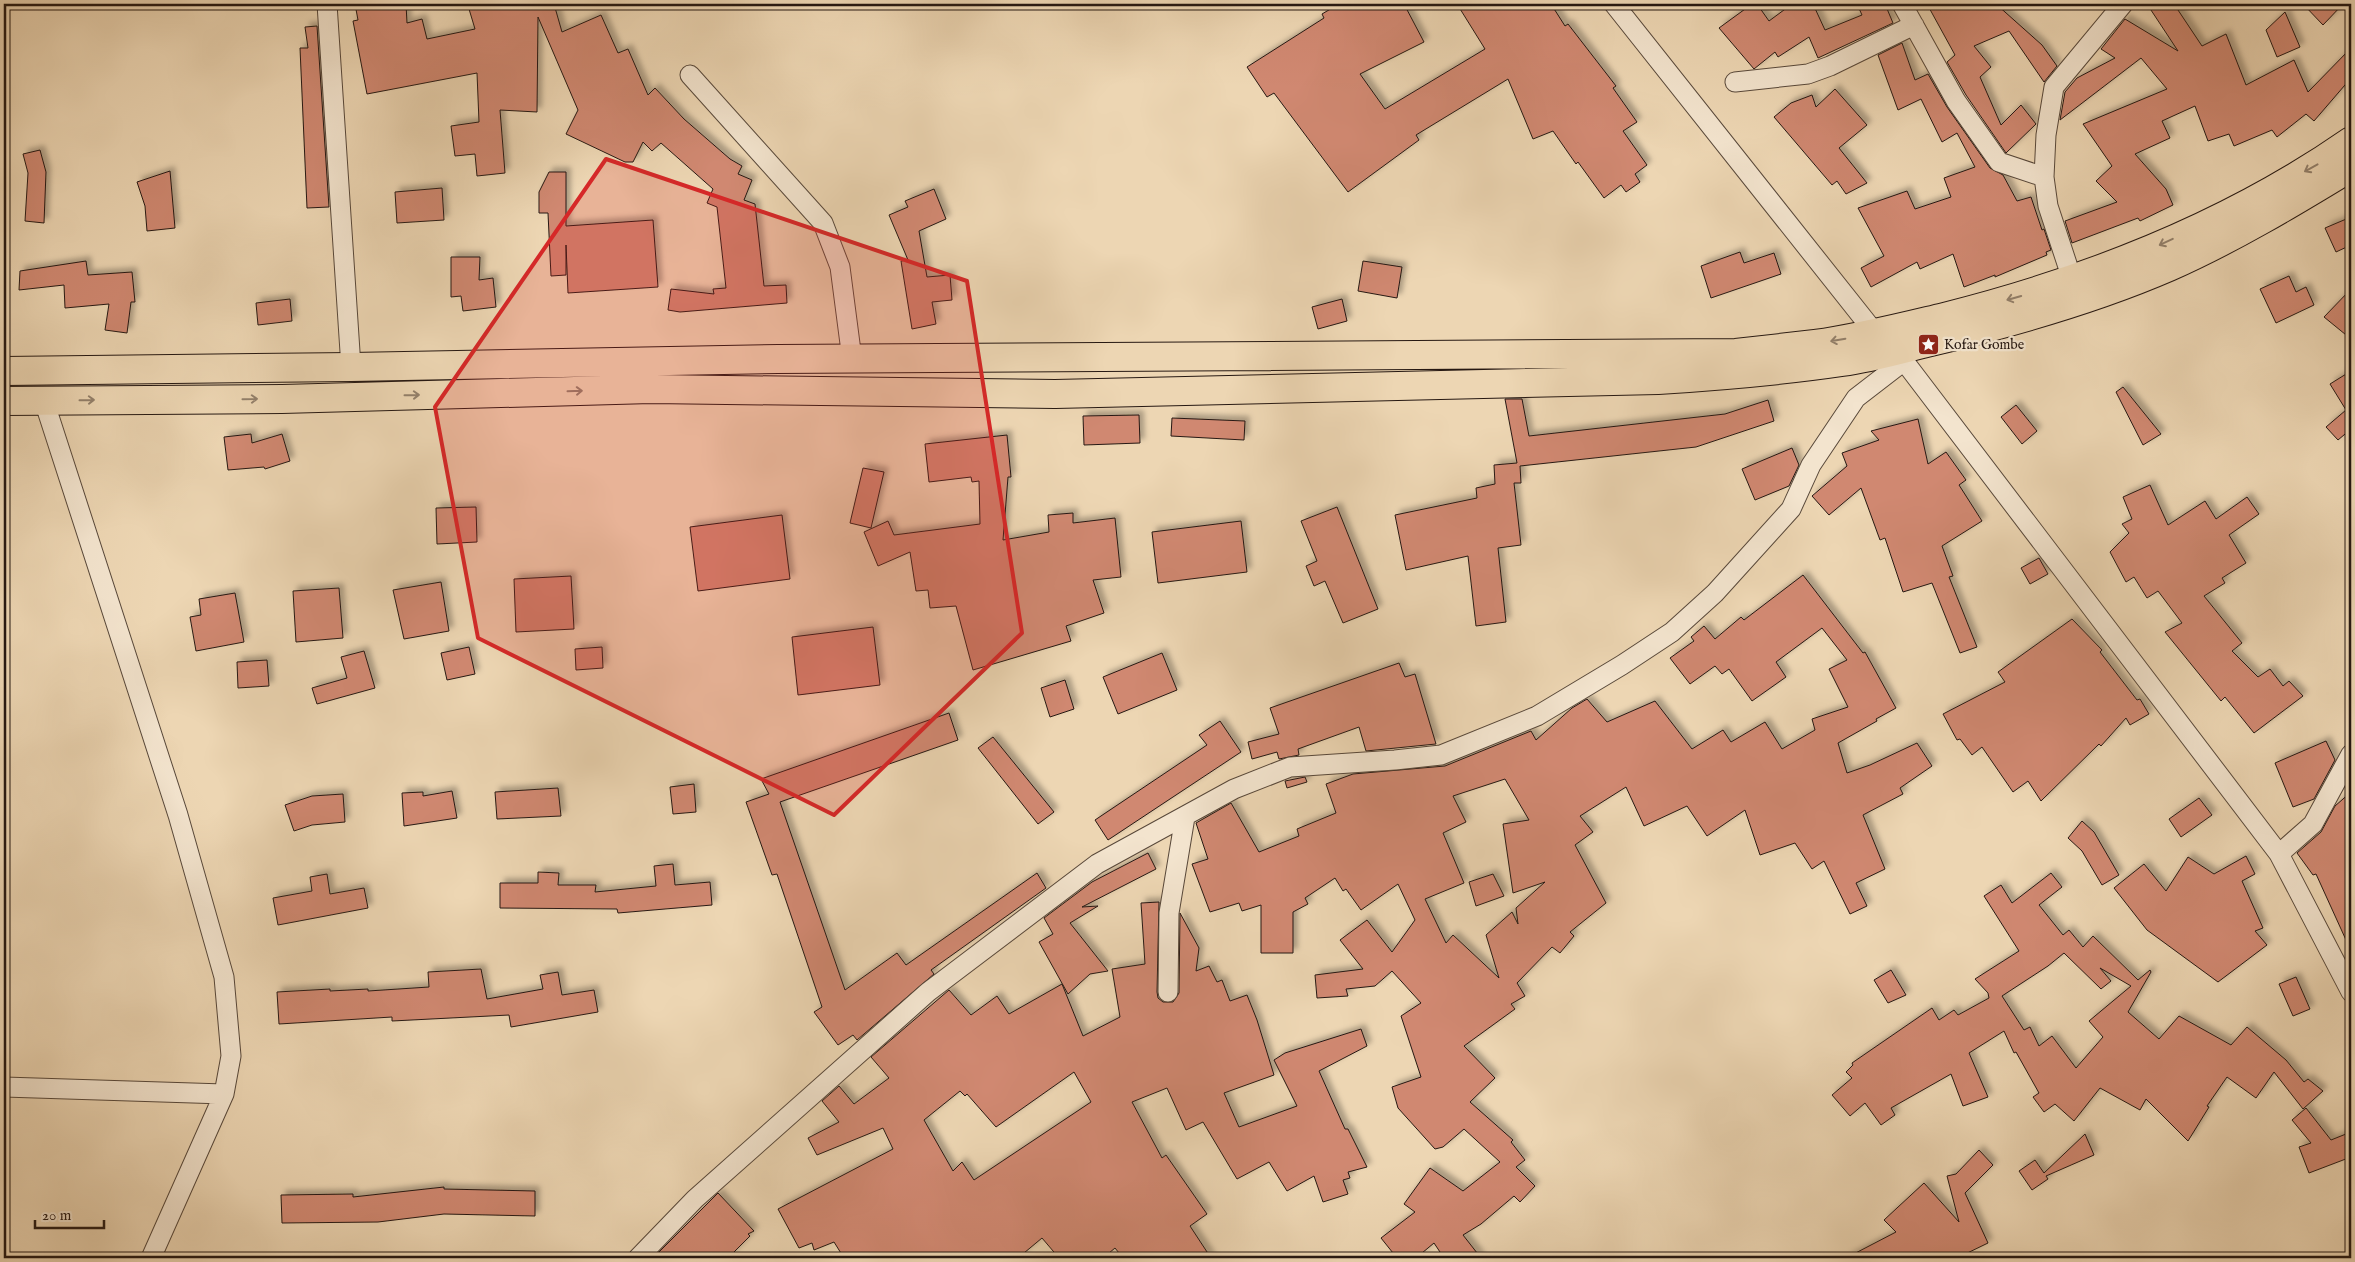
<svg xmlns="http://www.w3.org/2000/svg" width="2355" height="1262" font-family="'IM FELL English',serif">
	<defs>
		<filter id="shadow"><feDropShadow dx="4.5" dy="-4.5" stdDeviation="2.5" flood-color="#0004"/></filter>
	</defs>
	<rect width="100%" height="100%" fill="#edd6b3"/>
	<filter id="stains"><feTurbulence type="fractalNoise" baseFrequency=".004" numOctaves="4"/><feColorMatrix values="0 0 0 0 .2 0 0 0 0 .09 0 0 0 0 .02 0 0 0 .5 -.17"/></filter>
	<radialGradient id="worn" r=".72"><stop offset=".6" stop-color="#630" stop-opacity="0"/><stop offset="1" stop-color="#630" stop-opacity=".3"/></radialGradient>
	<!-- building -->
	<path fill="#d08871" stroke="#261812" fill-rule="evenodd" filter="url(#shadow)" d="M355 4H406L407 23 422 19 427 39 475 29 469 9 484 4H554L562 32 601 15 618 53 628 49 648 95 655 88 684 119 730 159 742 166 738 174 752 180 744 200 755 204 764 286 786 285 787 303 680 312 668 310 671 289 714 294 713 289 726 288 717 207 707 203 713 189 661 143 652 151 643 142 633 162H625L566 134 578 110 538 17 537 112 500 110 505 173 477 176 475 154 455 156 451 126 479 122 477 73 367 94 353 21 358 20Z
		M1339 4H1404L1424 42 1360 74 1385 109 1485 49 1457 4H1551L1565 26 1568 24 1616 86 1613 88 1637 122 1623 131 1647 165 1635 174 1640 182 1626 192 1621 185 1604 198 1578 162 1576 164 1553 131 1533 139 1508 79 1416 135 1419 140 1348 192 1274 93 1267 97 1247 67 1324 18 1322 14Z
		M1752 4H1757L1769 21 1792 4H1813L1825 30 1862 15 1857 4H1885L1893 23 1818 58 1809 37 1778 57 1775 52 1754 69 1719 28Z
		M1927 4H1996L2042 45 2057 66 2044 82 2009 31 1974 46 1991 67 1980 77 2001 125 2021 105 2036 124 2006 153 1966 95 1947 62 1955 55Z
		M2147 4H2174L2202 46 2226 34 2246 85 2294 60 2308 92 2351 48V78L2314 121 2306 114 2277 137 2272 130 2234 146 2229 134 2208 141 2195 106 2162 121 2170 138 2135 154 2166 189 2173 205 2140 221 2138 218 2072 243 2065 221 2117 202 2096 181 2112 166 2083 124 2167 89 2141 58 2060 120 2065 92 2077 78 2115 58 2101 49 2125 19 2178 51Z
		M2303 4H2343L2323 25Z
		M2285 12 2300 47 2277 57 2266 30Z
		M317 26 329 207 307 208 300 48H308L305 27Z
		M1902 43 1915 80 1928 74 1947 107 1990 168 2003 175 2017 201 2031 197 2042 230 2044 229 2051 250 2046 252 2047 255 1995 277V275L1964 287 1953 254 1920 269 1917 262 1871 287 1861 268 1884 256 1858 208 1907 191 1915 209 1951 197 1944 178 1975 167 1957 133 1942 142 1921 99 1898 110 1878 55Z
		M1835 89 1867 125 1839 148 1867 183 1846 194 1837 181 1832 185 1774 117 1791 103 1812 95 1816 107Z
		M40 150 46 172 44 223 25 221 28 173 23 154Z
		M170 171 175 228 147 231 145 206 137 182Z
		M549 172H566V226L653 220 658 287 568 293 566 245V275L551 276 548 213H539V192Z
		M442 188 444 220 397 223 395 192Z
		M934 189 946 219 919 231 927 277 950 275 952 300 932 302 936 324 912 329 901 261 908 260 889 215 908 207 905 201Z
		M2351 217V245L2336 252 2325 228Z
		M1740 252 1744 263 1774 253 1781 274 1711 298 1701 266Z
		M451 257H480L479 280 493 278 496 307 463 311 461 296 451 297Z
		M86 261 88 275 132 272 135 302H131L127 333 105 330 109 304 65 308 64 285 19 290 20 271Z
		M1363 261 1402 267 1397 298 1358 291Z
		M2289 276 2296 292 2306 287 2314 305 2276 323 2260 289Z
		M2351 289V339L2324 317Z
		M290 299 292 321 258 325 256 303Z
		M1342 299 1347 321 1318 329 1312 307Z
		M2351 371V429L2338 440 2326 427 2346 410 2330 384Z
		M2123 387 2161 434 2143 445 2116 392Z
		M1505 399H1522L1529 436 1725 414 1768 400 1774 421 1696 447 1520 466 1521 483H1514L1521 545 1498 548 1506 622 1476 626 1468 556 1406 570 1395 515 1477 498 1476 488 1495 484 1494 465 1517 463Z
		M2016 405 2037 431 2022 444 2001 417Z
		M1139 415 1140 443 1084 445 1083 416Z
		M1172 418 1245 421 1244 440 1171 436Z
		M1918 419 1928 464 1946 452 1966 480 1959 485 1982 521 1942 546 1953 576 1949 577 1977 647 1960 653 1932 583 1903 592 1885 538 1880 540 1861 488 1829 515 1812 496 1847 466 1842 453 1879 440 1871 431Z
		M251 434 252 443 282 434 290 461 265 469 264 467 228 470 224 437Z
		M1007 435 1011 477H1008L1003 540 1049 532 1048 515 1073 513V523L1115 518 1121 577 1093 580 1104 613 1066 626 1071 641 973 670 956 606 930 608 928 590 916 591 910 552 878 566 864 532 888 521 894 535 980 524 979 481 972 482 971 477 929 482 925 444Z
		M1792 448 1799 465 1789 486 1755 500 1742 469Z
		M863 468 884 472 871 528 850 523Z
		M2150 485 2168 525 2205 501 2216 519 2247 497 2259 514 2229 535 2246 563 2222 578 2225 583 2204 596 2242 643 2232 651 2258 677 2270 669 2283 686 2289 681 2303 696 2254 733 2225 697 2221 701 2165 632 2182 623 2158 591 2147 598 2134 577 2126 582 2110 552 2129 533 2122 524 2132 519 2123 497Z
		M476 507 477 542 437 544 436 508Z
		M1337 507 1378 609 1343 623 1325 581 1314 586 1306 566 1317 561 1301 521Z
		M782 515 790 579 698 591 690 527Z
		M1241 521 1247 572 1158 583 1152 532Z
		M2039 558 2048 574 2030 584 2021 568Z
		M1803 575 1863 653 1865 652 1896 708 1876 719 1877 721 1838 743 1847 773 1870 765 1917 743 1932 766 1900 788 1903 794 1863 815 1885 869 1856 883 1867 906 1850 914 1824 861 1812 869 1795 843 1760 855 1745 810 1707 836 1687 806 1644 826 1626 787 1580 816 1593 832 1575 845 1606 903 1570 932 1574 936 1560 953 1552 947 1517 983 1525 996 1511 1004 1515 1009 1464 1046 1495 1078 1470 1102 1513 1140 1511 1142 1525 1160 1516 1167 1535 1186 1520 1202 1514 1196 1481 1224 1463 1235 1481 1258H1444L1434 1243 1416 1258H1397L1381 1238 1415 1212 1404 1204 1430 1168 1463 1191 1500 1162 1464 1129 1443 1147 1435 1149 1398 1108 1392 1087 1421 1077 1401 1016 1421 1003 1392 971 1375 986 1346 989 1348 996 1317 998 1315 975 1363 969 1340 940 1367 920 1392 952 1415 920 1398 884 1361 910 1346 889 1343 891 1335 878 1305 898 1308 904 1293 912V953H1261V905L1242 911 1239 903 1210 912 1192 864 1208 859 1196 823 1231 803 1259 852 1299 836 1297 829 1336 813 1326 784 1353 774 1445 766 1531 731 1536 740 1572 708 1587 699 1607 722 1655 701 1692 749 1723 730 1731 742 1765 722 1782 749 1815 730 1812 719 1848 707 1829 669 1847 660 1822 628 1776 662 1786 677 1752 701 1729 669 1722 674 1715 666 1690 684 1670 658 1694 641 1691 637 1704 626 1715 639 1741 617 1744 620ZM1505 779 1529 820 1503 824 1513 893 1545 882 1516 908 1518 924 1512 912 1486 935 1499 978 1453 935 1446 943 1425 899 1464 883 1443 833 1466 822 1453 796Z
		M571 576 574 629 516 632 514 579Z
		M441 582 449 631 404 639 393 590Z
		M339 588 343 638 296 642 293 591Z
		M235 593 244 642 196 651 190 617 201 615 199 599Z
		M2072 619 2102 650 2100 652 2137 700 2140 699 2149 714 2130 725 2126 718 2101 746 2099 744 2041 801 2028 781 2013 792 1982 747 1972 755 1960 739 1957 740 1943 714 2005 682 1998 672Z
		M873 627 880 685 798 695 792 637Z
		M469 647 475 674 447 680 441 653Z
		M602 647 603 668 576 670 575 649Z
		M364 651 375 688 317 704 312 688 347 678 341 657Z
		M1162 653 1177 690 1118 714 1103 677Z
		M267 660 269 686 238 688 237 662Z
		M1399 663 1405 677 1415 674 1436 744 1366 751 1359 727 1298 749 1299 755 1279 759 1277 752 1252 759 1248 742 1279 734 1270 708Z
		M1065 680 1074 709 1050 717 1041 688Z
		M949 713 958 740 780 802 845 990 897 953 906 965 1037 873 1046 888 931 970 934 974 857 1040 853 1035 838 1045 814 1012 822 1007 777 874 772 875 746 802 769 794 761 779Z
		M1220 721 1241 752 1108 840 1095 820 1207 745 1199 735Z
		M993 737 1054 812 1038 824 978 748Z
		M2326 741 2335 760 2314 799 2293 807 2275 763Z
		M1305 777 1307 782 1287 788 1285 781Z
		M694 784 696 812 673 814 670 787Z
		M558 788 561 816 497 819 495 792Z
		M452 791 457 818 404 826 402 793 423 792V796Z
		M2351 792V951L2316 874 2313 875 2297 853 2321 832 2335 806Z
		M343 794 345 822 312 825 294 831 285 805 312 796Z
		M2199 798 2212 815 2181 837 2169 819Z
		M2082 821 2094 832 2119 875 2102 885 2082 851 2068 838Z
		M1148 853 1156 869 1082 907 1098 906 1070 923 1108 971 1090 974 1068 994 1039 942 1053 934 1044 918 1092 882Z
		M2246 856 2255 874 2242 881 2263 928 2255 931 2267 945 2218 982 2147 930 2114 888 2144 864 2166 891 2188 857 2214 874Z
		M673 864 675 885 710 882 712 905 618 913 617 909 500 908V883H538V872L559 873 558 885H596L595 892 656 886 654 866Z
		M2051 873 2062 887 2039 905 2063 935 2069 930 2083 947 2093 936 2138 980 2150 970 2151 972 2128 1012 2159 1039 2179 1016 2231 1045 2247 1027 2286 1060 2304 1082 2308 1079 2323 1091 2303 1109 2274 1072 2256 1098 2227 1077 2207 1106 2209 1107 2188 1141 2146 1099 2140 1110 2100 1088 2074 1121 2055 1104 2044 1112 2033 1097 2039 1093 2016 1052 2014 1053 2004 1031 1969 1053 1988 1097 1963 1106 1951 1074 1891 1108 1895 1115 1881 1125 1865 1103 1850 1116 1832 1095 1852 1078 1846 1072 1853 1065 1852 1063 1932 1008 1939 1020 1954 1010 1958 1015 1989 998 1988 993 1975 979 2019 951 1984 896 2001 885 2012 903ZM2064 953 2101 989 2111 981 2100 968 2131 986 2089 1021 2103 1037 2076 1068 2052 1036 2039 1046 2030 1027 2024 1030 2002 996 2048 966Z
		M327 874 330 894 364 888 368 908 278 925 273 898 312 891 310 877Z
		M1493 874 1504 896 1476 906 1469 882Z
		M1159 902 1157 992 1158 998 1163 1002H1173L1179 993 1180 913 1199 948 1196 971 1209 966 1217 982 1222 980 1230 1001 1247 995 1257 1020 1274 1075 1224 1093 1239 1127 1297 1106 1274 1060 1285 1053 1361 1029 1367 1046 1319 1071 1345 1129H1348L1367 1167 1348 1172 1350 1178 1343 1180 1348 1194 1323 1202 1314 1176 1287 1191 1269 1162 1237 1179 1203 1122 1186 1130 1167 1088 1132 1102 1162 1158 1166 1155 1207 1214 1190 1226 1211 1258H1123L1115 1248 1103 1258H1059L1042 1238 1018 1258H844L834 1242 814 1250 812 1243 799 1248 778 1209 893 1149 883 1128 817 1155 808 1138 839 1122 822 1101 839 1086 854 1104 889 1078 871 1057 949 990 971 1015 997 996 1009 1014 1062 984 1083 1036 1120 1017 1112 969 1145 964 1141 903ZM1074 1072 1091 1102 974 1180 962 1162 953 1171 924 1120 960 1091 965 1096 967 1094 996 1127Z
		M481 969 487 999 543 989 540 975 558 972 562 995 594 990 598 1012 511 1027 509 1015 392 1021V1017L279 1024 277 992 330 989V991L368 989V991L429 987 428 972Z
		M1891 970 1906 995 1888 1003 1874 980Z
		M2296 977 2310 1009 2293 1016 2279 984Z
		M2306 1108 2331 1140 2351 1132V1157L2309 1173 2299 1147 2311 1143 2292 1120Z
		M2085 1134 2094 1155 2046 1176 2048 1179 2032 1190 2019 1171 2035 1160 2044 1173Z
		M1979 1150 1993 1165 1965 1193 1988 1243 1957 1258H1846L1896 1232 1884 1220 1924 1183 1959 1222 1947 1176 1956 1174Z
		M444 1187V1189L535 1191V1216L444 1214 378 1222 282 1223 281 1195 353 1194V1197Z
		M718 1193 754 1231 748 1234 750 1236 728 1258H653Z"/>
	<g fill="none" stroke-linecap="round" stroke-linejoin="round">
		<defs>
			<path id="minor" d="M327 4 351 367
				M1614 4 1875 333
				M1902 4 1956 101 1999 162 2044 177
				M690 75 823 223 840 267 852 359
				M1735 82 1808 74 1830 66 1914 25
				M2072 279 2048 206 2044 177 2046 135 2054 87 2123 4
				M1900 351 1904 361 2279 854 2351 992
				M44 401 178 815 224 977 231 1056 224 1094 151 1258
				M2279 854 2313 824 2351 754
				M1168 992 1169 913 1185 817
				M4 1087 224 1094
				M638 1258 695 1199 928 992 1097 864 1234 789 1290 767 1395 760 1441 755 1537 716 1622 665 1672 632 1715 593 1791 509 1811 465 1856 398 1904 361"/>
			<path id="trunk" d="M4 371 351 367 778 359 1736 353C1763 350 1789 347 1815 344 1859 338 1902 327 1944 317 2087 281 2229 226 2351 141
				M4 401 282 399 651 389 1055 394 1658 380C1720 376 1781 371 1842 362 1872 358 1902 349 1931 342 2011 323 2093 300 2169 267 2232 239 2292 203 2351 167"/>
		</defs>
		<!-- minor casing -->
		<use href="#minor" stroke="#58483a" stroke-width="21"/>
		<!-- trunk casing -->
		<use href="#trunk" stroke="#261812" stroke-width="30"/>
		<!-- minor -->
		<use href="#minor" stroke="#f3e4ce" stroke-width="19"/>
		<!-- trunk -->
		<use href="#trunk" stroke="#edd6b3" stroke-width="28"/>
	</g>
	<!-- one-way arrows -->
	<defs><path id="oneway-shaft" d="M-6 0H5M1.5-3L5.5 0L1.5 3" fill="none" stroke-width="1.6" stroke-linecap="round" stroke-linejoin="round" transform="scale(1.25)"/></defs>
	<g stroke="#93806b">
		<use href="#oneway-shaft" transform="translate(2311 168) rotate(151)"/>
		<use href="#oneway-shaft" transform="translate(2166 242) rotate(155)"/>
		<use href="#oneway-shaft" transform="translate(2014 298) rotate(164)"/>
		<use href="#oneway-shaft" transform="translate(1838 340) rotate(170)"/>
		<use href="#oneway-shaft" transform="translate(575 391) rotate(-2)"/>
		<use href="#oneway-shaft" transform="translate(412 395) rotate(-1)"/>
		<use href="#oneway-shaft" transform="translate(250 399) rotate(-1)"/>
		<use href="#oneway-shaft" transform="translate(87 400) rotate(-1)"/>
	</g>
	<!-- marked area -->
	<path fill="#d62828" fill-opacity="0.2" stroke="#d62828" stroke-width="4" stroke-linejoin="round" d="M606 159 967 281 1022 633 834 815 478 638 435 407Z"/>
	<!-- icons -->
	<defs>
		<symbol id="sight-square" viewBox="-11 -11 22 22"><rect x="-9" y="-9" width="18" height="18" rx="4" fill="#8f2418" stroke="#f3e4ce"/><path d="M0-6L1.8-2.2L6-1.7L2.9 1.2L3.7 5.4L0 3.3L-3.7 5.4L-2.9 1.2L-6-1.7L-1.8-2.2Z" fill="#fff"/></symbol>
	</defs>
	<g fill-rule="evenodd">
		<use href="#sight-square" x="1916" y="332" width="25" height="25"/>
	</g>
	<g text-anchor="middle" stroke-width="4.5" stroke-linejoin="round" paint-order="stroke">
		<!-- poi labels -->
		<g font-size="14" fill="#261812" stroke="#f3e4ce" text-anchor="start">
			<text x="1944" y="349">Kofar Gombe</text>
		</g>
	</g>
	<!-- margin -->
	<rect width="2355" height="1262" fill="none" stroke="#edd6b3" stroke-width="20"/>
	<rect x="5" y="5" width="2345" height="1252" fill="none" stroke="#261812" stroke-width="2.5"/>
	<rect x="10" y="10" width="2335" height="1242" fill="none" stroke="#261812"/>
	<!-- scale -->
	<path d="M35 1220v8h69v-8" fill="none" stroke="#261812" stroke-width="2.5"/>
	<text x="42" y="1220" font-size="15" fill="#261812" stroke="#f3e4ce" stroke-width="4" paint-order="stroke">20 m</text>
	<rect width="100%" height="100%" filter="url(#stains)"/>
	<rect width="100%" height="100%" fill="url(#worn)"/>
</svg>
